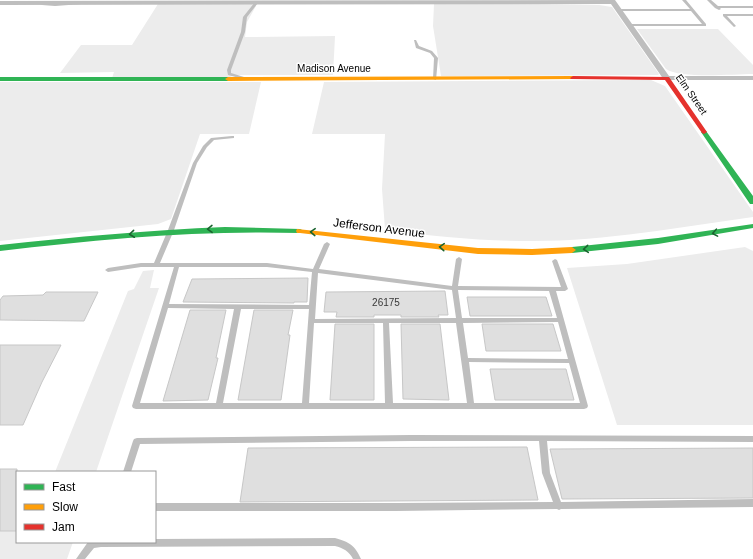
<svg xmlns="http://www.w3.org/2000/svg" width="753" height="559" font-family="Helvetica,sans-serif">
	<rect width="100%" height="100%" fill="#fff"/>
	<!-- green -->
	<path fill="#ececec" d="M484 3 599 5 612 7 659 74 658 75 441 76 433 26 434 4Z
		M158 4H252L256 6 247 22 245 37 335 36 333 75H235L230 77 112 78 114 72 60 73 81 45H132Z
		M637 29H718L753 65V74C734 74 680 79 666 69Z
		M651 80 665 86 753 212V217C680 227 606 241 533 241 483 241 434 237 385 229L382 189 385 134H312L324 82Z
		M0 82H261L249 134H200L171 219 158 224 0 241Z
		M745 247 753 251V425H617L567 268 627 264Z
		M154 270 150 288H159L96 472H55L128 291 134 289 143 271Z
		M0 531H17V542H73L67 559H0Z"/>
	<!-- building -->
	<path fill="#dfdfdf" stroke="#c7c7c7" d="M308 278 307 302H294V303L183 302 192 279Z
		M445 291 448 315H438L439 317H401V315H374V317H336L337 312H324L326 292Z
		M46 292H98L84 321 0 320V300L3 296 43 295Z
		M467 297H546L552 316H470Z
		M190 310H226L216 358H218L208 400 163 401Z
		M254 310H293L288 335H290L281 400H238Z
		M335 324H374V400H330Z
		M401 324H440L449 400 403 399Z
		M482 324H553L561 351H486Z
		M0 345H61L42 382 23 425H0Z
		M490 369H566L574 400H495Z
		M527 447 538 500 240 502 248 448Z
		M753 448V498L562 499 550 449Z
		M0 469H17V531H0Z"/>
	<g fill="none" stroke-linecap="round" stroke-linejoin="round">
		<!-- lane -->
		<path fill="#bebebe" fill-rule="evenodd" d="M682 0H686L706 24V26H630L628 25 629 24H702L691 11H619L617 10 619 9H690Z
			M707 0H711L718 6H753V8H720L721 9 719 10 715 8Z
			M81 2 83 3 82 4 55 6 42 5 40 4 42 3 55 4Z
			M255 2 258 3 247 17 245 32 231 70V73L244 77 245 78 243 79 228 75 227 70 241 32 243 17Z
			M723 14H753V16H727L736 26 734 27 723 16Z
			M414 40H416L419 46 432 51 438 58 436 80 433 79 434 58 430 53 416 48Z
			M232 136H234V138L214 140 207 147 197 163 174 230 160 263H267L313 269 324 244 327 242 330 244 319 269 452 286 456 259 459 257 462 259 458 286 561 287 552 261 555 259 557 260 568 289 565 291H556L588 406 587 408 584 409H136L133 408 132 406 174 267H141L108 272 105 270 108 268 141 263H154L168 230 193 163 203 146 211 138ZM179 267H267L312 272 309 305 169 304ZM318 273 452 290 456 318 315 319ZM458 290 549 291 557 318H462ZM168 308 234 309 216 403H140ZM241 309H309L302 403H223ZM558 322 568 359 468 358 463 323ZM314 323H383L385 403H309ZM389 323H456L467 403H393ZM469 362 569 363 580 403H474Z
			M411 435 753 436V442L547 441 550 473 561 502 753 499V507L561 509 559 510 557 509 396 511H155V503H396L553 502 542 473 539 441H411L140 444 131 472H123L133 441 134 439 137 438Z
			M335 538C349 542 355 545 361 559H353C349 551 343 548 335 546L101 547 94 548 85 559H76L88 542H155V539Z"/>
		<!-- street -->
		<path fill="#bebebe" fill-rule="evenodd" d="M615 0 669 76H753V80H664L611 4 0 5V1Z"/>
		<!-- fast -->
		<path fill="#30b455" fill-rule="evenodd" d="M0 77H228L231 79 228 81H0Z
			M704 130 706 131 753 196V204H750L701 132Z
			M753 224V228L658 244 572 253 568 250 572 247 658 238Z
			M225 227 300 229 304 231 300 233C199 230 100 239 0 251V245C75 237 149 230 225 227Z"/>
		<!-- slow -->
		<path fill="#ff9f0a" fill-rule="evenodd" d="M573 76 576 78 575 79 228 81 225 79 228 77Z
			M297 229 478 248 532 249 572 247 576 250 572 253 532 255 478 254 300 233H297L296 231Z"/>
		<!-- jam -->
		<path fill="#e5322d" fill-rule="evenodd" d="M573 76 669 77 707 132 704 134 702 133 665 80 571 79 570 78Z"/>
	</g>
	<!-- one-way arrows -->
	<defs><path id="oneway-chevron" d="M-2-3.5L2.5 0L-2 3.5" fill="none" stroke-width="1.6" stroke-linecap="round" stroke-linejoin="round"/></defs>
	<g stroke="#1a632f">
		<use href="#oneway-chevron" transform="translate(210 229) rotate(179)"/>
		<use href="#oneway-chevron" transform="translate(313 232) rotate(-177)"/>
		<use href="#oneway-chevron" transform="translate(715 233) rotate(170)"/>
		<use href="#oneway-chevron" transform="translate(132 234) rotate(174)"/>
		<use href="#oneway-chevron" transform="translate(442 247) rotate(-176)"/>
		<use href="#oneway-chevron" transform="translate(586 249) rotate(175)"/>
	</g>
	<g text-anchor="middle" stroke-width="3" stroke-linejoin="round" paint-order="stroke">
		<!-- far-street labels -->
		<g font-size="10" fill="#000" stroke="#fff">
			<text x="334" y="72">Madison Avenue</text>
			<text transform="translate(692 94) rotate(55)" y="4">Elm Street</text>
		</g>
		<!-- number labels -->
		<g font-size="10" fill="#383838">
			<text x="386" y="306">26175</text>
		</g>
		<!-- street labels -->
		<g font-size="12" fill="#000" stroke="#fff">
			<text transform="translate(379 228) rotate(7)" y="4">Jefferson Avenue</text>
		</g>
	</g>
	<!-- legend -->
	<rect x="16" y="471" width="140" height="72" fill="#ffffff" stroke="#999999"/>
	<rect x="24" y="484" width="20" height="6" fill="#30b455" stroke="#999999"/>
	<text x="52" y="491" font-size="12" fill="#000000">Fast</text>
	<rect x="24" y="504" width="20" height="6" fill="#ff9f0a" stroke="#999999"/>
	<text x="52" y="511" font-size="12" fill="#000000">Slow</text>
	<rect x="24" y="524" width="20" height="6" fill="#e5322d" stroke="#999999"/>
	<text x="52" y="531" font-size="12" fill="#000000">Jam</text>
</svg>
